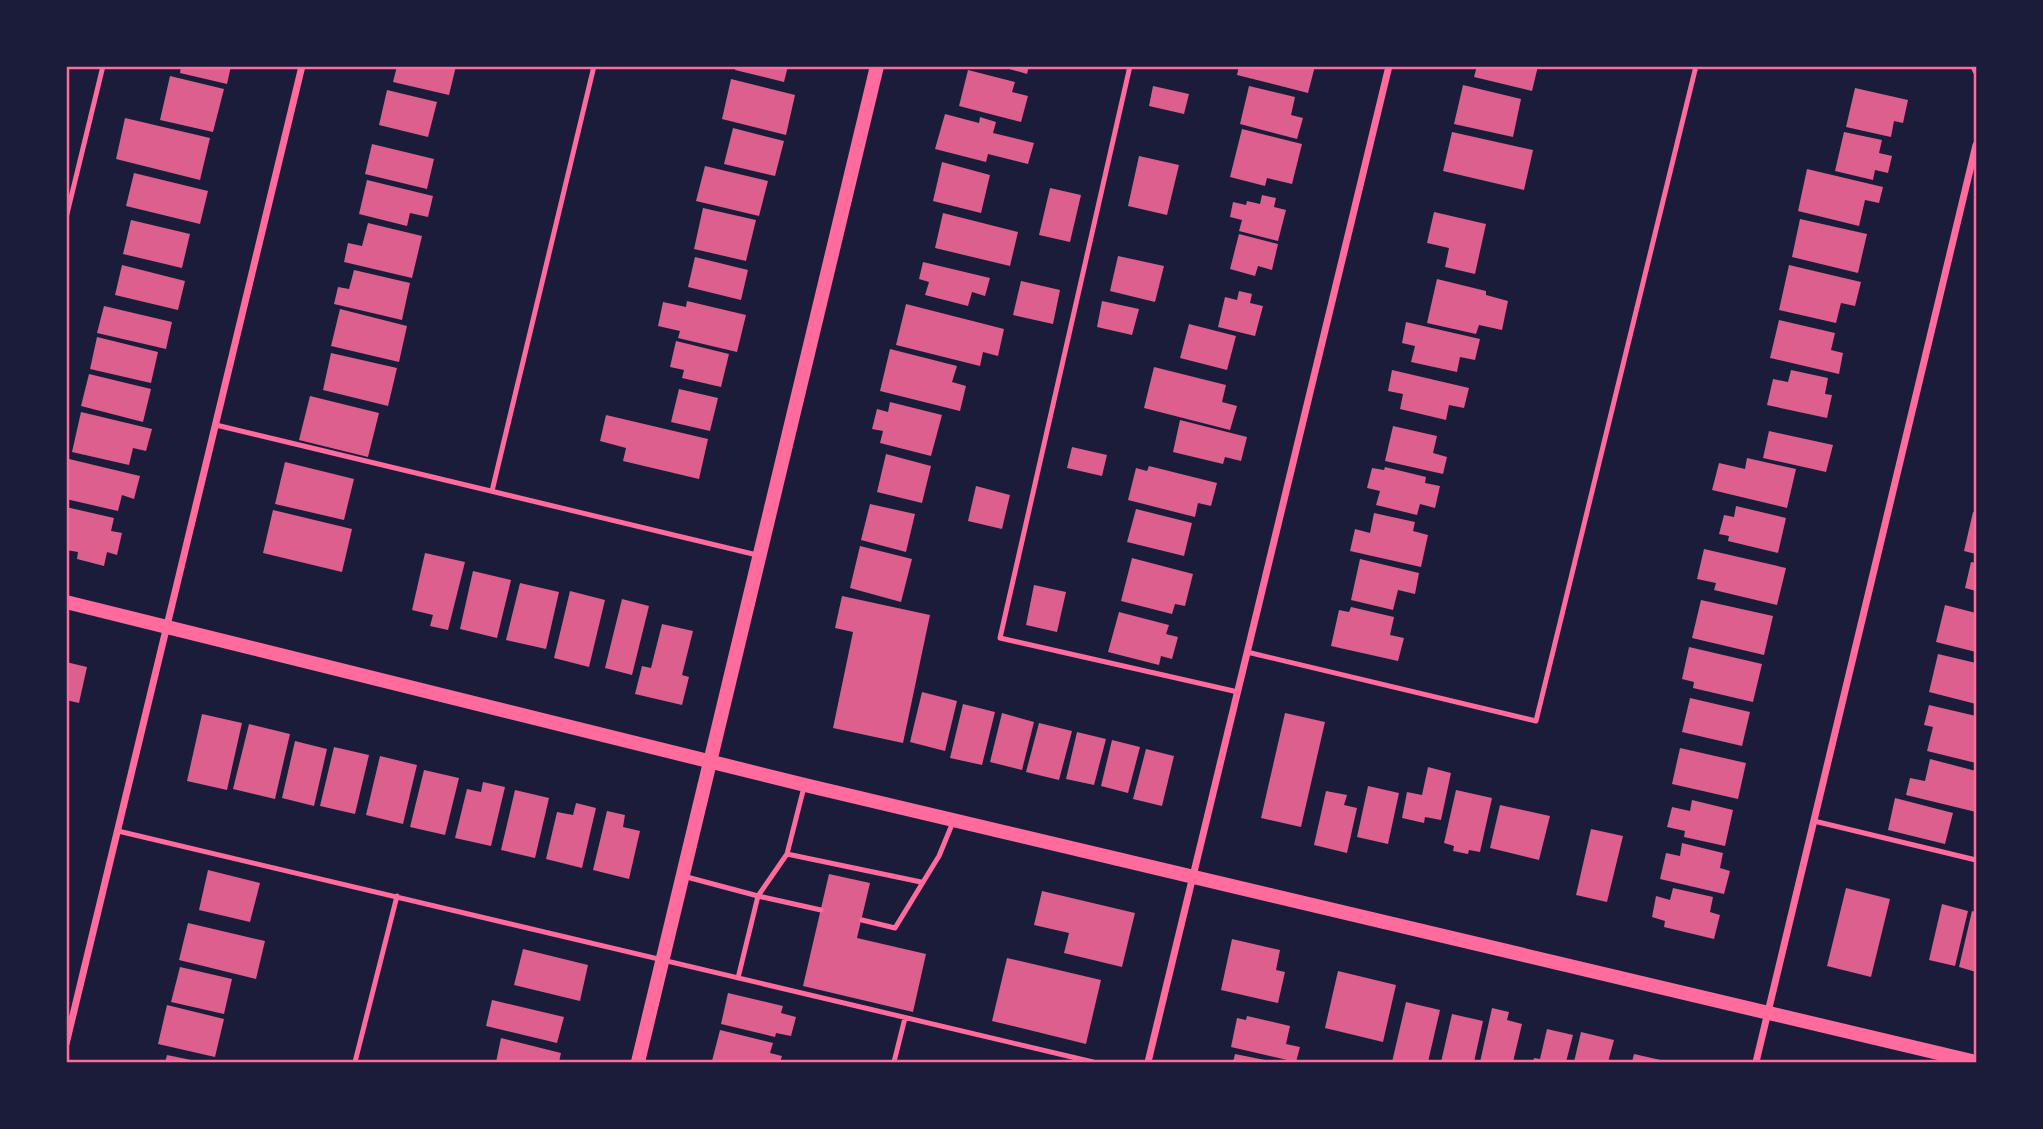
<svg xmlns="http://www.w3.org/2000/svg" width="2043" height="1129" font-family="'Roboto Serif',serif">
	<rect width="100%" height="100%" fill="#1b1b3a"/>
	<!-- building -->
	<path fill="#dd5f8e" d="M181 66H231L227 84 180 73Z
		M397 66H456L449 95 393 82Z
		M736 66H788L784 82 735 70Z
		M999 66H1029L1027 74Z
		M1239 66H1315L1308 93 1237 75Z
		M1477 66H1538L1532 91 1474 77Z
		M968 70 1015 82 1012 92 1028 96 1021 122 959 106Z
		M170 76 224 89 213 132 160 120Z
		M731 79 795 95 786 135 722 119Z
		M1463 85 1521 99 1513 137 1454 124Z
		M1153 86 1189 94 1184 114 1149 106Z
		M1249 86 1295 97 1291 115 1303 118 1297 139 1240 124Z
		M1855 88 1908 100 1903 123 1894 121 1891 137 1846 127Z
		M387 90 437 102 428 137 379 125Z
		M945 114 979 123 980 117 996 122 993 133 1034 143 1028 164 988 154 986 162 935 149Z
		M125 118 210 138 200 180 116 159Z
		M733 128 784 141 775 176 724 164Z
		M1242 129 1302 144 1292 184 1267 178 1265 186 1230 177Z
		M1452 132 1533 150 1524 190 1443 171Z
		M1844 132 1882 140 1879 153 1892 156 1888 173 1875 170 1873 180 1835 171Z
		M372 144 434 159 427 189 365 174Z
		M1139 156 1179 165 1167 215 1128 206Z
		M942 162 990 175 981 213 933 201Z
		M705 166 768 181 759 216 696 201Z
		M1807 169 1883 187 1879 203 1865 200 1859 226 1798 211Z
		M134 173 208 191 200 224 126 206Z
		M367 180 433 196 428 217 410 213 407 226 359 214Z
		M1050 188 1081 195 1070 242 1039 235Z
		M1262 195 1276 198 1274 207 1286 210 1278 241 1239 231 1242 220 1230 217 1233 202 1246 205 1247 201 1260 204Z
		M703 208 756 220 746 261 694 249Z
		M1434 212 1486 224 1475 274 1445 267 1449 248 1427 243Z
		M943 213 1018 232 1010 266 935 248Z
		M1800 219 1867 234 1858 273 1792 257Z
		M131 220 190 234 182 268 123 254Z
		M368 223 422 236 412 278 344 262 348 243 362 246Z
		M1239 234 1278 244 1272 270 1258 266 1255 276 1230 269Z
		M1118 256 1164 266 1155 302 1110 291Z
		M695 257 748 270 741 300 688 287Z
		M923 262 990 278 985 296 972 292 968 306 925 295 929 282 919 279Z
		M122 265 185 281 178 310 115 295Z
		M1789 265 1861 282 1855 306 1841 303 1836 323 1779 310Z
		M354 270 410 283 402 320 334 304 338 287 349 289Z
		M1437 279 1486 291V295L1508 301 1502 330 1479 325 1476 334 1427 323Z
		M1021 281 1060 290 1053 324 1013 315Z
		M1239 291 1252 294 1250 303 1263 306 1255 336 1218 327 1225 297 1237 300Z
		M687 301 746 315 737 352 678 338 680 331 658 326 663 302 686 307Z
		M1102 301 1139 309 1132 335 1097 327Z
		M906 304 1004 329 998 356 983 352 980 366 896 345Z
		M104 306 172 322 166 349 97 333Z
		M340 309 407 326 399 362 331 346Z
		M1779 320 1835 333 1831 350 1843 353 1839 374 1770 358Z
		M1406 322 1480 339 1475 360 1460 357 1457 372 1411 362 1415 346 1402 343Z
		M1189 324 1236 336 1227 370 1180 358Z
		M97 337 158 352 151 383 90 369Z
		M676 341 729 354 721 387 682 378 684 370 670 367Z
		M890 349 957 366 952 382 966 386 960 411 880 391Z
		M331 353 397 368 388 406 323 390Z
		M1154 367 1226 385 1222 402 1237 406 1230 430 1144 408Z
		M1392 370 1469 388 1464 408 1449 405 1446 420 1400 409 1403 394 1388 391Z
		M1791 370 1828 378 1825 394 1832 395 1827 418 1767 405 1773 379 1788 382Z
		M89 374 151 389 143 422 81 406Z
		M679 389 718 398 710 431 671 422Z
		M310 396 379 413 368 457 299 440Z
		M890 402 942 415 931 456 880 443 883 431 872 429 877 409 888 412Z
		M81 412 152 429 146 451 133 448 129 465 72 452Z
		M606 415 708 439 699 479 623 461 626 448 600 441Z
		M1180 420 1247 437 1241 461 1225 457 1223 464 1173 452Z
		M1393 426 1437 436 1433 453 1447 457 1443 474 1385 461Z
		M1769 431 1833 445 1826 472 1763 458Z
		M1072 447 1107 455 1102 476 1067 468Z
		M886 454 931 466 922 503 877 492Z
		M1747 458 1796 469 1787 508 1712 490 1719 463 1745 469Z
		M69 459 140 476 134 499 122 495 118 511 66 499Z
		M285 462 354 479 344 520 275 504Z
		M1149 466 1217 483 1211 506 1198 503 1195 517 1128 500 1136 468 1147 471Z
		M1385 467 1426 477 1425 483 1440 486 1435 508 1420 504 1417 515 1376 505 1380 491 1367 488 1372 468 1384 470Z
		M976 486 1010 495 1002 529 968 521Z
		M870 504 915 514 906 552 861 540Z
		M1736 506 1786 518 1778 553 1728 541 1729 536 1719 534 1724 515 1734 517Z
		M66 507 114 518 111 531 122 533 117 555 107 552 104 566 77 559 78 552 66 550Z
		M1136 509 1192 523 1184 556 1127 542Z
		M273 510 352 529 342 572 263 553Z
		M1973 512 1976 513V554L1964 551Z
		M1374 513 1415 522 1413 531 1428 535 1421 567 1350 551 1355 529 1370 533Z
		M860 546 912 559 901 602 850 588Z
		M1704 549 1786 568 1777 605 1714 590 1716 583 1697 579Z
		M425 553 465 562 448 630 430 626 433 615 412 610Z
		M1132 558 1193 574 1185 606 1175 604 1172 614 1121 601Z
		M1360 559 1419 573 1415 594 1398 590 1393 610 1351 600Z
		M1971 562 1976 563V591L1965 588Z
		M473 571 511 580 497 638 460 629Z
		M520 583 559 592 546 649 506 640Z
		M1034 585 1066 592 1057 632 1026 625Z
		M570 591 605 600 589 667 554 658Z
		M842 596 930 615 903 743 833 728 853 632 835 628Z
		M622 599 649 606 632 675 605 668Z
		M1701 600 1773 616 1764 655 1692 638Z
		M1945 605 1976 613V652L1936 642Z
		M1351 607 1394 617 1390 635 1404 638 1398 661 1331 646 1339 610 1349 612Z
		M1119 612 1169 625 1166 634 1178 637 1172 659 1161 656 1159 665 1108 652Z
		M662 624 693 631 682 675 689 677 682 705 635 694 642 666 651 668Z
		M1689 647 1762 664 1753 702 1693 688 1694 682 1682 679Z
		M1938 654 1976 663V704L1929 692Z
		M66 662 87 667 79 703 66 700Z
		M922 692 957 701 945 751 910 742Z
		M1690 698 1750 712 1742 746 1682 732Z
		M963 704 995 712 982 765 950 758Z
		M1929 705 1976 716V763L1927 751 1933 727 1924 725Z
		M1002 713 1034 722 1022 770 990 762Z
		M1285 713 1325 722 1301 827 1261 818Z
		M202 714 242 723 227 790 187 781Z
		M1039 723 1072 731 1059 780 1026 772Z
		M249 724 290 734 275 799 233 789Z
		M1077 732 1106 739 1094 785 1066 779Z
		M1112 740 1140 747 1128 793 1101 786Z
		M295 741 327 749 314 806 282 798Z
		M334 747 369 755 355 814 320 806Z
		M1680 748 1746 763 1738 799 1672 784Z
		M1146 749 1174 756 1162 806 1133 799Z
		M380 756 417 765 403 824 366 815Z
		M1930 759 1976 771V812L1906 795 1910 778 1925 781Z
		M1428 767 1451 773 1441 820 1425 817 1424 823 1402 818 1407 792 1422 795Z
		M424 770 459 778 445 835 410 827Z
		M483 782 505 787 491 846 455 838 467 789 481 792Z
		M1368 786 1399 793 1388 844 1357 837Z
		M515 790 549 798 535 858 501 850Z
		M1456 790 1492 798 1480 852 1469 850 1468 854 1453 851 1454 846 1444 843Z
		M1326 791 1347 795 1344 805 1357 808 1347 853 1314 845Z
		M1895 798 1953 813 1945 844 1888 830Z
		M1692 800 1733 810 1725 846 1684 837 1685 831 1667 827 1672 807 1690 811Z
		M576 803 596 808 582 868 546 859 557 812 573 815Z
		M1500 805 1550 816 1539 860 1490 848Z
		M607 811 625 815 623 827 640 831 629 879 593 870Z
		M1591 829 1623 836 1607 902 1576 895Z
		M1682 843 1723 853 1720 868 1730 871 1724 894 1660 879 1666 853 1680 856Z
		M208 870 260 883 250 922 199 910Z
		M829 874 870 883 857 938 926 954 913 1012 803 986Z
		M1673 888 1713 897 1710 912 1720 915 1714 939 1664 927 1665 921 1652 917 1656 896 1670 900Z
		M1846 888 1890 899 1871 977 1827 966Z
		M1042 891 1135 913 1122 967 1064 953 1069 933 1034 925Z
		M1942 904 1968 911 1955 966 1929 960Z
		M1972 911 1976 912V972L1959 967Z
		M188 923 265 941 256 979 179 960Z
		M1232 939 1280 950 1276 970 1285 972 1278 1003 1221 990Z
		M523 949 588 965 580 1001 514 985Z
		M1007 958 1101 980 1086 1044 992 1021Z
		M180 967 232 979 224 1014 171 1002Z
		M1338 971 1396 985 1383 1042 1325 1028Z
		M728 993 783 1006 781 1013 796 1017 791 1036 776 1033 775 1037 721 1024Z
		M492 1000 564 1017 557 1043 486 1026Z
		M1406 1002 1440 1010 1428 1062H1392Z
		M167 1005 224 1019 215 1057 158 1044Z
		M1492 1008 1509 1012 1507 1020 1522 1024 1513 1062H1480Z
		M1452 1014 1483 1021 1474 1062H1441Z
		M1247 1016 1290 1026 1286 1044 1300 1047 1296 1062 1231 1047 1237 1018 1246 1020Z
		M1547 1029 1573 1035 1566 1062H1533L1534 1058 1540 1059Z
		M720 1030 773 1043 770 1053 782 1056 780 1062 712 1061Z
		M1581 1032 1614 1040 1608 1062H1574Z
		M501 1038 561 1053 559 1062H496Z
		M1235 1054 1270 1061V1062H1233Z
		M1634 1054 1665 1061V1062H1632Z
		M167 1055 196 1061 195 1062H165Z"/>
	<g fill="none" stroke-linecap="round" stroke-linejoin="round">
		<!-- service -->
		<path stroke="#ff6b9d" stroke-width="5" d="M1130 66 1000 638 1238 692
			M66 218 103 66
			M216 425 757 555
			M492 491 594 66
			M1247 652 1536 721 1696 66
			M804 787 787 854 758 896 821 910
			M1814 821 1976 860
			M118 831 1093 1062
			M787 854 921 882
			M683 876 758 896 738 978
			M862 920 895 928 939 856 953 822
			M355 1062 397 896
			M894 1062 905 1018"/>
		<!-- minor -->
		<path stroke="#ff6b9d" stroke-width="7" d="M1974 66 1976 71
			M66 1044 302 66
			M1148 1062 1389 66
			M1756 1062 1976 145"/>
		<!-- secondary -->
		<path stroke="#ff6b9d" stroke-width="14" d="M66 602 805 785 1976 1062
			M638 1062 877 66"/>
	</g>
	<!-- border -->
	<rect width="2043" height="1129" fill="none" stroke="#1b1b3a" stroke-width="136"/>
	<rect x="68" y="68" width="1907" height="993" fill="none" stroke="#ff6b9d" stroke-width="2.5"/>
</svg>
